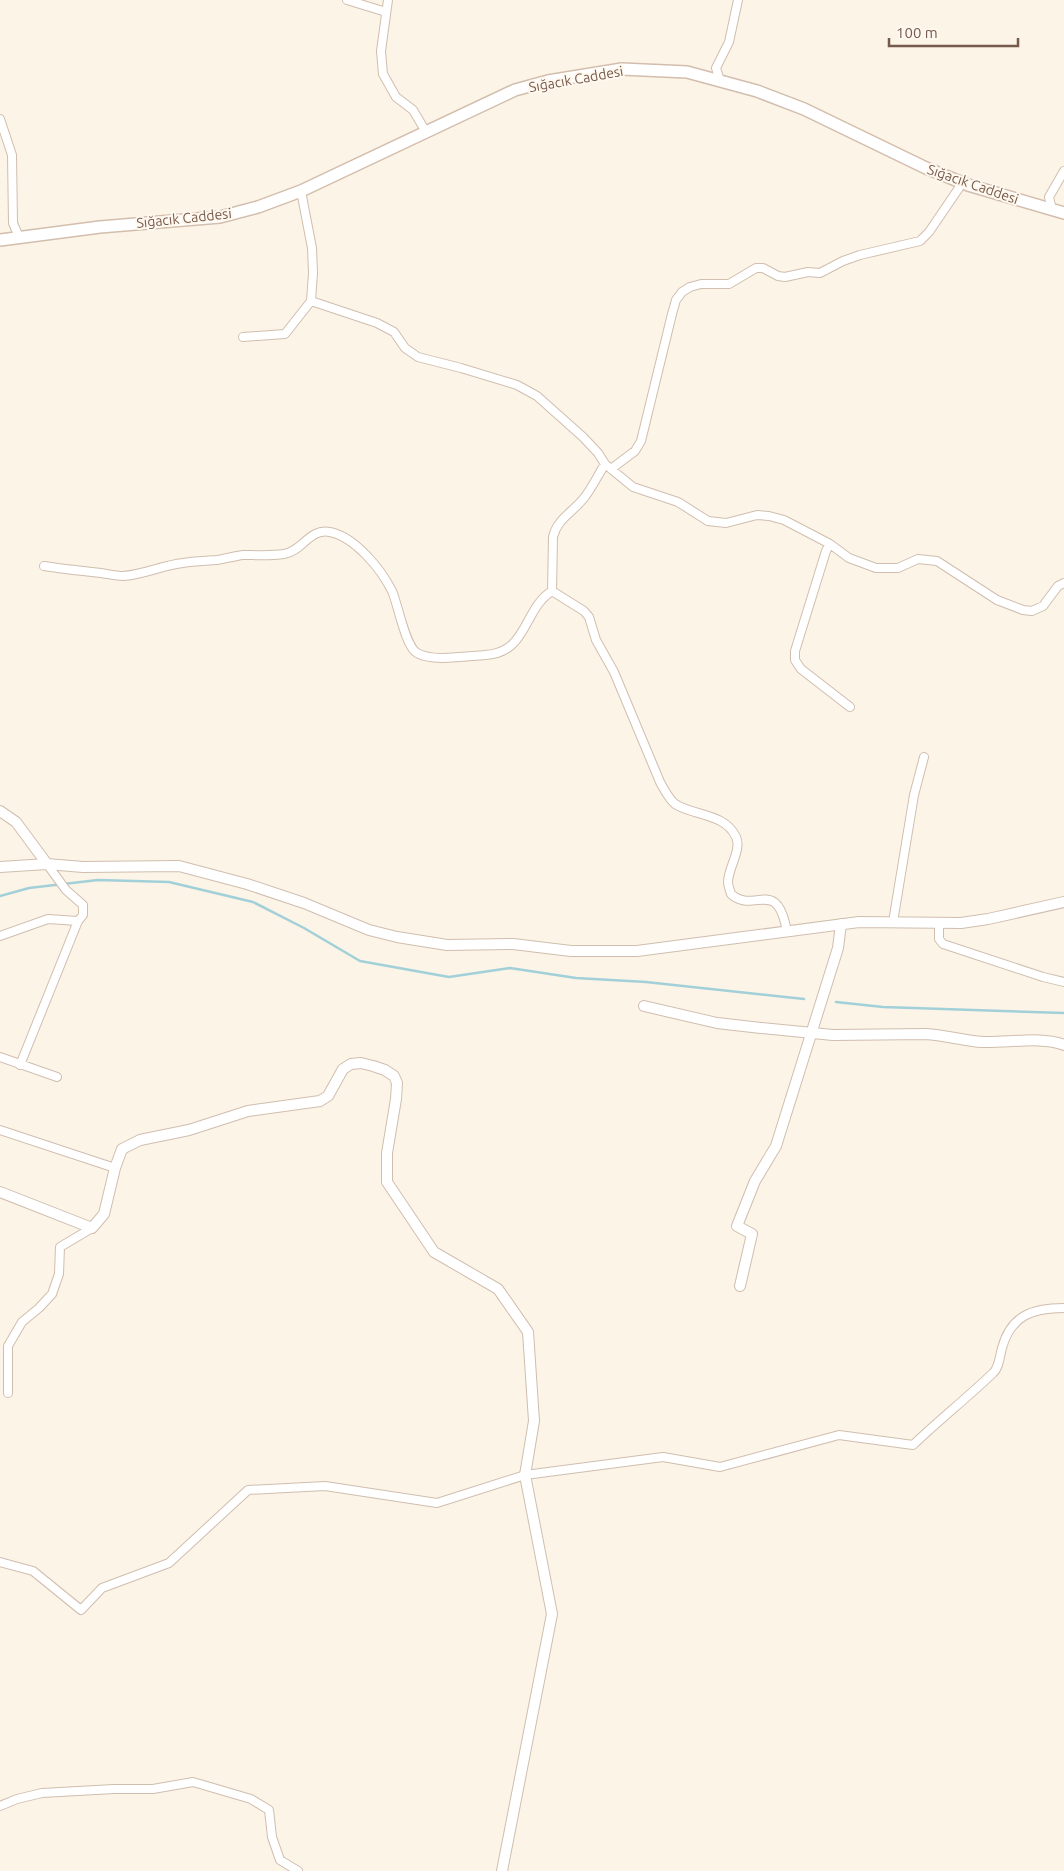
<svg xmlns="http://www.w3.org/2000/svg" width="1064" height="1871" font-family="Ubuntu,sans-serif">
	<rect width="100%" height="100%" fill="#fcf4e7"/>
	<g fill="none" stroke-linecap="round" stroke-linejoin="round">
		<!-- stream -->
		<path stroke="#a2d0d8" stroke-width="2.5" d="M0 896 29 888 98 880 169 882 253 902 304 928 360 961 449 977 510 968 576 978 646 982 804 999
			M836 1002 883 1007 1064 1013"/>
		<defs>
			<path id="minor" d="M347 0 386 12
				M388 0 381 51 383 74 396 97 413 110 426 132
				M720 81 716 68 729 42 738 0
				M0 119 12 155 13 223 19 237
				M1052 210 1049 197 1064 171
				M311 301 377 323 394 332 405 348 418 357 461 368 517 385 537 396 583 437 598 453 605 464 633 487 678 502 708 521 726 523 757 515 769 516 784 520 809 533 830 544 849 558 876 568H898L918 559 937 561 997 600 1023 610 1032 611 1043 606 1058 586 1064 583
				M243 337 285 334 311 301 313 273 312 248 301 191
				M611 469 635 451 641 441 672 314 676 300 682 292 690 287 701 284H729L756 268H763L778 276 785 277 808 272 820 273 843 261 860 255 920 241 929 232 961 185H968
				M830 544 826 551 795 651V660L801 669 850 707
				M44 566C63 569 82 571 101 573 108 574 116 576 123 576 143 575 163 565 183 563 194 561 205 561 217 560 225 559 234 556 243 555 256 555 271 556 284 554 303 551 309 528 330 532 355 537 381 569 392 591 398 604 405 646 417 653 432 662 467 656 485 655 528 653 523 609 552 591L553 537C557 519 573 512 584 498 592 488 598 475 605 464
				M552 591 584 611 589 617 596 640 614 672 660 782C664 789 668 798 675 804 694 816 725 813 736 837 742 850 728 868 728 882 728 886 730 890 731 894 754 915 777 875 787 932
				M893 922 914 795 924 757
				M939 924V939L943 944 1043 977 1064 982
				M0 936 48 919 78 921
				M0 1057 57 1077
				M20 1065 78 921 83 915V905L66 890 47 864
				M0 1130 115 1168
				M8 1393V1346L22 1322 39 1308 52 1294 59 1274 60 1247 92 1228
				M0 1562 33 1571 81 1610 102 1588 169 1563 248 1490 325 1486 437 1503 525 1475 663 1457 720 1467 839 1435 913 1445C939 1420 967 1398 993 1373 999 1368 1000 1355 1002 1348 1011 1315 1033 1308 1064 1308
				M0 1806 17 1799 42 1793 114 1789H153L193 1782 251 1799 269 1810 272 1837 280 1860 298 1871"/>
			<path id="tertiary" d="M0 811 16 822 47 864
				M0 867 47 864 83 867 179 866 247 884 304 903 369 930 397 937 447 945 513 944 571 951H637L859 922 961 923 988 919 1064 902
				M644 1006 717 1023 761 1028 833 1035 926 1034C945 1035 964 1041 983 1042 1006 1043 1043 1036 1064 1045
				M0 1192 92 1228 104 1214 115 1168 122 1149 140 1140 189 1130 248 1111 320 1101 328 1096 343 1069 351 1064 361 1063 373 1066 385 1070 394 1076 397 1083 396 1099 387 1153V1182L434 1252 498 1289 528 1332 534 1421 525 1475 552 1614 502 1871
				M740 1286 752 1234 737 1226 755 1181 776 1146 838 948 841 924"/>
			<path id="secondary" d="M0 240 100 227 220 217 258 207 301 191 515 90 548 81 622 69 687 72 757 91 804 109 926 168 968 185 1064 213"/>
		</defs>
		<!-- minor casing -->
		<use href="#minor" stroke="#d0beaf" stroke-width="10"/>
		<!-- tertiary casing -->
		<use href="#tertiary" stroke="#d0beaf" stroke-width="12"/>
		<!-- secondary casing -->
		<use href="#secondary" stroke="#d3bead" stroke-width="14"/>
		<!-- minor -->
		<use href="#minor" stroke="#fff" stroke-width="8"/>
		<!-- tertiary -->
		<use href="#tertiary" stroke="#fff" stroke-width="10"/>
		<!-- secondary -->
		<use href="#secondary" stroke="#fff" stroke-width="11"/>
	</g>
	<g text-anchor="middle" stroke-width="4" stroke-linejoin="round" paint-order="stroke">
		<!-- street labels -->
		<g font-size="14" fill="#765a4b" stroke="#fff8ee">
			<text transform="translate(576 79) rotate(-10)" y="5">Sığacık Caddesi</text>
			<text transform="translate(973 184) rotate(19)" y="5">Sığacık Caddesi</text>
			<text transform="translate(184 218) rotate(-6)" y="5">Sığacık Caddesi</text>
		</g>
	</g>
	<!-- scale -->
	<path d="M889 38v8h129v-8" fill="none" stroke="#765a4b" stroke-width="2.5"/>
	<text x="896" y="38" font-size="15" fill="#765a4b" stroke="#fff8ee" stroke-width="4" paint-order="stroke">100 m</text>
</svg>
